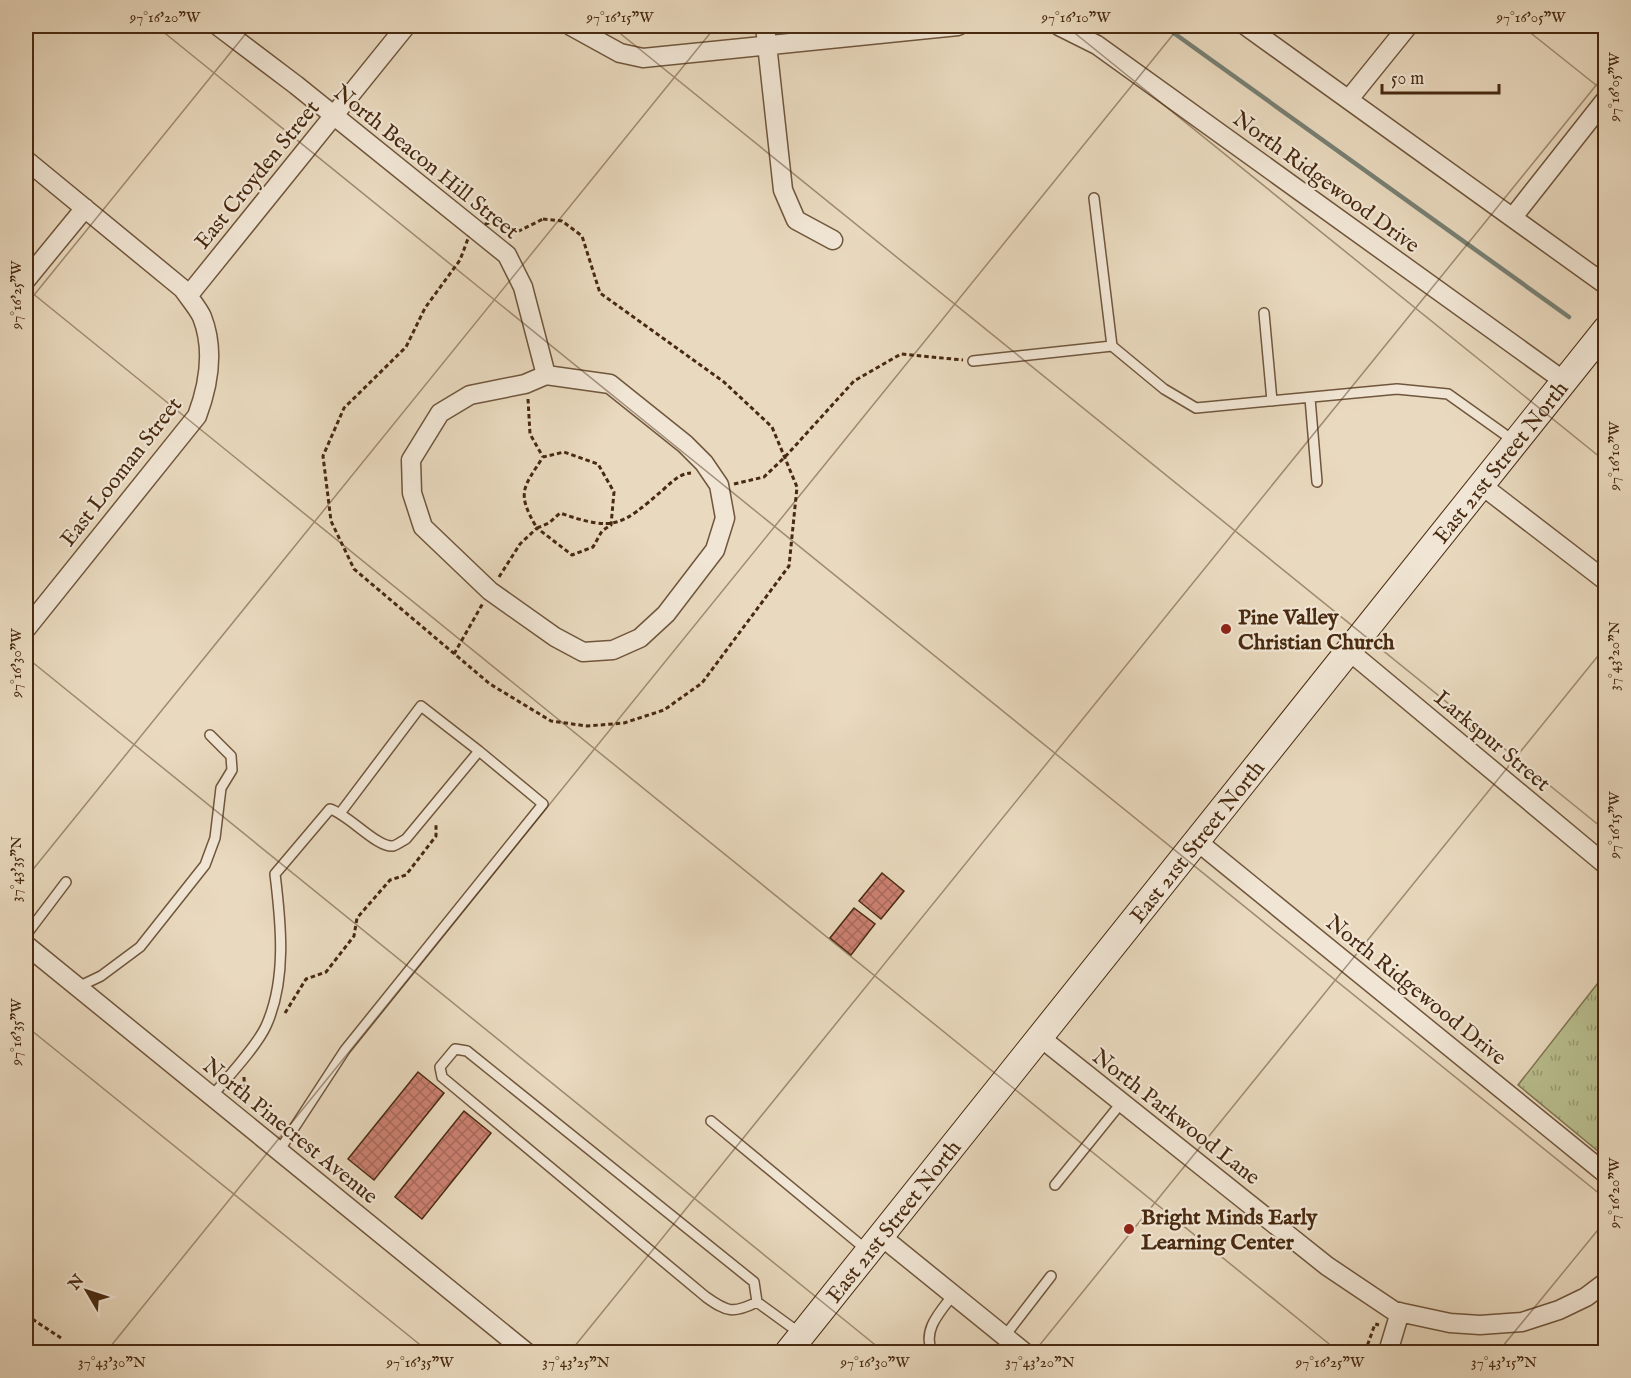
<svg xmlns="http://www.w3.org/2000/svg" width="1631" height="1378" font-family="'IM FELL English',serif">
	<defs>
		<pattern id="park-tufts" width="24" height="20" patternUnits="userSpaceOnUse" patternTransform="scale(1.5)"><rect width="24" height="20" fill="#b9bf90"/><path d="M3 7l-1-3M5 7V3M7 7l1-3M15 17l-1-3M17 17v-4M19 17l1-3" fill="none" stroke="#989b74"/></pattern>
		<pattern id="building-cross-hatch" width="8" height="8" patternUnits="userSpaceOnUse" patternTransform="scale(1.5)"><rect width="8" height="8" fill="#cd8172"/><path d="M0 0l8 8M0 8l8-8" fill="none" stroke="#a86a5c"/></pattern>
	</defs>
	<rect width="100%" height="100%" fill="#e9d9be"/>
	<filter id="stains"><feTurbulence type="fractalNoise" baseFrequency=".00333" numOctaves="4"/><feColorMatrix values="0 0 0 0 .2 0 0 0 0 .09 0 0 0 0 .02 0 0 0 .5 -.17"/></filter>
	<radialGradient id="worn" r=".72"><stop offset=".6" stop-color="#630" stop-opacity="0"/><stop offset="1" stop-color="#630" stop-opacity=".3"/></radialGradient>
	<!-- park -->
	<path fill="url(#park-tufts)" stroke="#807450" stroke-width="1.5" d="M1605 974V1157L1518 1085Z"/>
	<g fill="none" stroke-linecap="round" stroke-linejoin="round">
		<!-- stream -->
		<path stroke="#788074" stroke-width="4.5" d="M1164 26 1569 317"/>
	</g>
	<!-- building -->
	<path fill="url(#building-cross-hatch)" stroke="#482a10" stroke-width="1.5" d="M882 873 904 891 881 919 859 901Z
		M854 908 875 924 851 955 830 938Z
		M418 1072 444 1093 374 1180 348 1159Z
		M464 1111 491 1133 422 1219 395 1197Z"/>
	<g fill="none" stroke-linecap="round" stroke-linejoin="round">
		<defs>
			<path id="service" d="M1094 198 1112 346
				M1264 313 1272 401
				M973 361 1112 346 1164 389 1196 408 1397 389 1448 394 1514 441
				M1310 398 1317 482
				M341 812 421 706 479 751
				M26 935 66 882
				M78 987 101 976 140 947 205 865 215 838 221 788 232 770 231 756 210 735
				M212 1096C227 1078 257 1046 266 1026 287 980 281 923 275 874L330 809C348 814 377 848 393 846 397 845 402 841 406 839L479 751 543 804 345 1050 279 1151
				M711 1121 868 1251
				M1055 1185 1122 1102
				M757 1302 754 1282 467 1051 455 1049 440 1067 442 1077 706 1297C727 1312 733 1314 757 1302L801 1334
				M1004 1337 1051 1276
				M932 1352C922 1330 940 1312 953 1295"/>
			<path id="minor" d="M218 26 296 85 507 255 523 287 546 375 525 384 470 395 440 413 411 460 412 493 423 527 490 591 555 637 583 652 613 650 640 638 666 614 715 550 725 518 719 485 704 463 685 444 610 384 546 375
				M571 26 620 53 643 58 958 26
				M765 26 783 190 796 220 833 240
				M1059 26 1097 45 1564 381
				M1246 26 1606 285
				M1349 99 1408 26
				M26 160 183 289C189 298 198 308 202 317 215 350 209 384 197 416L26 629
				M1513 217 1606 99
				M26 280 85 208
				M188 296 406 26
				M1480 484 1606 581
				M1349 651 1606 865
				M1198 842 1606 1174
				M26 945 526 1352
				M1041 1038 1327 1266 1394 1311 1450 1323 1480 1325 1522 1322 1559 1310 1586 1297 1606 1282
				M882 1237 1024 1352
				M1388 1352 1400 1312"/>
			<g id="secondary">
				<path id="s1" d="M788 1352 1606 329"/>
			</g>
		</defs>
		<!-- service casing -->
		<use href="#service" stroke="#70563c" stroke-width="12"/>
		<!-- minor casing -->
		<use href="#minor" stroke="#70563c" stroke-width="21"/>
		<!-- secondary casing -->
		<use href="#secondary" stroke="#482a10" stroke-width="28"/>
		<!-- path -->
		<path stroke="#482a10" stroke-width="3" stroke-dasharray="4.5 3" stroke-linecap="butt" d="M543 219 562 221 582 236 600 293 724 382 772 427 797 487 789 566 702 683 664 710 624 723 587 726 551 721 490 684 354 569 331 521 323 456 344 408 406 347 425 308 460 260 472 228 499 220 517 232Z
			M528 399 530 434 543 457
			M734 484 764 477 785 457 854 381 901 354 963 360
			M499 577 520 544 537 528 572 555 593 547 602 531 611 525 614 492 598 464 564 452 543 457C523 488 516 493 537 528L549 523 560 513C615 532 621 526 664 489 673 481 679 474 691 473
			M454 654 483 603
			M285 1013 306 979 326 972 354 936 357 918 390 880 406 875 436 836V823
			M244 1077 245 1103
			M26 1315 61 1338
			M1365 1352 1375 1324 1379 1325"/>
		<!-- service -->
		<use href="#service" stroke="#f1e6d5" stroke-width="9"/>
		<!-- minor -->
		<use href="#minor" stroke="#f1e6d5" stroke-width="18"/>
		<!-- secondary -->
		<use href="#secondary" stroke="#f1e6d5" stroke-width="26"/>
	</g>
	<!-- ticks -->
	<path fill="none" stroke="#482a10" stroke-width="1.5" stroke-opacity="0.45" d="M156 26 1606 1199M611 26 1606 831M1066 26 1606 462M1522 26 1606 93M26 288 1339 1352M26 305 252 26M26 657 884 1352M26 878 716 26M26 1026 429 1352M106 1352 1180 26M570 1352 1606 73M1034 1352 1606 646M1498 1352 1606 1220"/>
	<!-- markers -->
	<g fill="#8f2418" stroke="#f1e6d5" stroke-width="2">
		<circle cx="1226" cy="629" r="6"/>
		<circle cx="1129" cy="1229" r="6"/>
	</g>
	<g text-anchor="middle" stroke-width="4.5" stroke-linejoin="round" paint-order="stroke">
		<!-- street labels -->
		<g font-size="22" fill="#482a10" stroke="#f1e6d5">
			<text transform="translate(427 161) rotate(39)" y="8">North Beacon Hill Street</text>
			<text transform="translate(256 174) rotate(-51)" y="8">East Croyden Street</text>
			<text transform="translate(1327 181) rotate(36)" y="8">North Ridgewood Drive</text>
			<text dy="8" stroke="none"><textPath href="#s1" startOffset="1140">East 21st Street North</textPath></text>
			<text transform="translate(120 471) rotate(-52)" y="8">East Looman Street</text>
			<text transform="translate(1493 740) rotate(40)" y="8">Larkspur Street</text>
			<text dy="8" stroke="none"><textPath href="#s1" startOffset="654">East 21st Street North</textPath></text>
			<text transform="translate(1417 989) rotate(39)" y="8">North Ridgewood Drive</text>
			<text transform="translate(1177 1116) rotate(38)" y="8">North Parkwood Lane</text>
			<text transform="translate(291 1130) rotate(39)" y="8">North Pinecrest Avenue</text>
			<text dy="8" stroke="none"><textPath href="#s1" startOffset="168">East 21st Street North</textPath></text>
		</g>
		<!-- poi labels -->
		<g font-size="22" font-weight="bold" fill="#482a10" stroke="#f1e6d5" text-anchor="start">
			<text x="1238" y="624">Pine Valley<tspan x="1238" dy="25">Christian Church</tspan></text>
			<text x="1141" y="1224">Bright Minds Early<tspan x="1141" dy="25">Learning Center</tspan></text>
		</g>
	</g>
	<!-- margin -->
	<rect width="1631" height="1378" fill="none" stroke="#e9d9be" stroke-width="66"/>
	<!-- north arrow -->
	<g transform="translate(87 1291) rotate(309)" stroke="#f1e6d5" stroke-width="4.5" paint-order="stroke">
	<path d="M0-4.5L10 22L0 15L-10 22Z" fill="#482a10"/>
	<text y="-9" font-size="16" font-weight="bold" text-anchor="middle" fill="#482a10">N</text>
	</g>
	<!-- scale -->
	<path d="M1382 84v9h117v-9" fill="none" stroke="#482a10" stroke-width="3"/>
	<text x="1391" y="84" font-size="18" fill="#482a10" stroke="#f1e6d5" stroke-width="4.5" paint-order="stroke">50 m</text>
	<rect x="33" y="33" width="1565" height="1312" fill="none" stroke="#482a10" stroke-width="2"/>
	<g font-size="15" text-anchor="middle" fill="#482a10">
		<text x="165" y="22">97°16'20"W</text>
		<text x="620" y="22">97°16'15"W</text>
		<text x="1076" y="22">97°16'10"W</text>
		<text x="1531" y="22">97°16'05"W</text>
		<text transform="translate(1614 87) rotate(-90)" y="5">97°16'05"W</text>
		<text transform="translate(16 295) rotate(-90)" y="5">97°16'25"W</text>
		<text transform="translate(1614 456) rotate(-90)" y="5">97°16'10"W</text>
		<text transform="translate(1614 656) rotate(-90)" y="5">37°43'20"N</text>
		<text transform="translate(16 663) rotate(-90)" y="5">97°16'30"W</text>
		<text transform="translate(1614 825) rotate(-90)" y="5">97°16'15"W</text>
		<text transform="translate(16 869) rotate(-90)" y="5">37°43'35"N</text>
		<text transform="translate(16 1032) rotate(-90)" y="5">97°16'35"W</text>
		<text transform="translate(1614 1193) rotate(-90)" y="5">97°16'20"W</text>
		<text x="112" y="1367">37°43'30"N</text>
		<text x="420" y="1367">97°16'35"W</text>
		<text x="576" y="1367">37°43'25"N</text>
		<text x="875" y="1367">97°16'30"W</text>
		<text x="1040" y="1367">37°43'20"N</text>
		<text x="1330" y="1367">97°16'25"W</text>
		<text x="1504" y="1367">37°43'15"N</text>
	</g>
	<rect width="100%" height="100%" filter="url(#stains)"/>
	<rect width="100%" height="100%" fill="url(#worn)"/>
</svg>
